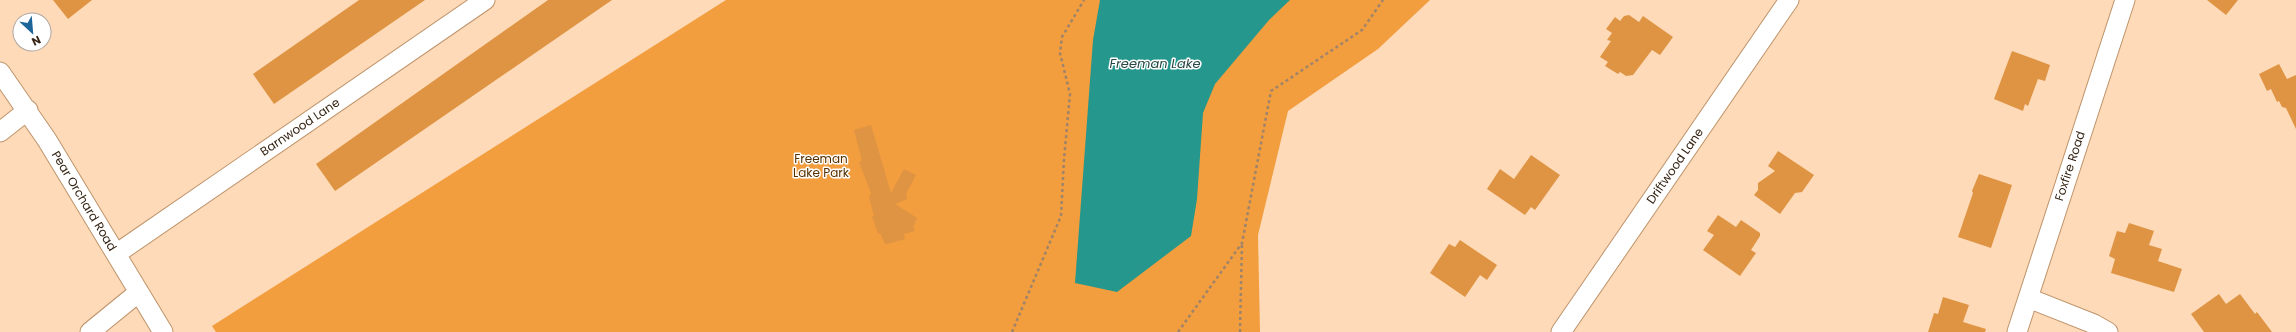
<svg xmlns="http://www.w3.org/2000/svg" width="2296" height="332" font-family="Poppins,sans-serif">
	<rect width="100%" height="100%" fill="#fedab8"/>
	<!-- green -->
	<path fill="#f29d3e" d="M726 0H1430L1378 49 1288 111 1258 235 1260 332H216L212 326Z"/>
	<!-- water -->
	<path fill="#25978c" d="M1100 0H1290L1269 20 1215 84 1203 113 1197 199 1191 236 1117 292 1075 283 1093 40Z"/>
	<!-- building -->
	<path fill="#df9443" d="M53 0H92L68 19Z
		M359 0H425L274 104 253 74Z
		M548 0H612L335 191 316 164Z
		M2207 0H2238L2226 15Z
		M1629 15 1639 22 1643 16 1673 37 1660 55 1652 50 1633 75 1626 76 1620 72 1618 74 1605 66 1608 62 1600 57 1611 41 1607 40 1612 33 1606 29 1615 17 1620 21 1624 16Z
		M2012 51 2050 65 2045 81 2038 79 2028 106 2025 104 2023 111 1994 99Z
		M2279 64 2287 79 2296 75V129L2286 108 2282 107 2279 101 2277 102 2271 89 2267 91 2259 74Z
		M871 125 891 193 904 169 916 175 906 194 907 199 895 204 917 218 913 227 915 231 904 234 905 239 887 244H885L880 233 878 234 872 216H874L869 197 871 193 859 162 862 161 854 130Z
		M1778 151 1814 175 1802 192 1795 193 1780 214 1754 195 1758 190V183L1775 171 1768 166Z
		M1531 155 1560 175 1535 210 1531 207 1525 215 1487 189 1500 169 1514 179Z
		M1979 174 2012 185 1991 248 1958 237 1973 193 1972 191Z
		M1718 215 1736 227 1741 220 1760 233V236L1751 250 1756 253 1740 276 1703 250 1714 235 1707 231Z
		M2129 223 2154 231 2149 245 2162 249 2158 261 2182 269 2174 292 2111 273 2115 259 2109 256 2117 231 2125 233Z
		M1460 240 1497 265 1487 280 1480 275 1465 297 1430 273 1449 244 1455 247Z
		M2219 294 2226 304 2240 294 2255 314 2257 312 2272 332H2204L2191 314Z
		M1943 297 1969 305 1963 322 1986 329 1985 332H1928L1934 313 1938 314Z"/>
	<g fill="none" stroke-linecap="round" stroke-linejoin="round">
		<defs>
			<path id="minor" d="M0 72 47 140 163 332
				M0 132 28 110
				M116 254 485 0
				M2028 298 2094 324 2108 332
				M90 332 139 292
				M1561 332 1789 0
				M2017 332 2125 0"/>
		</defs>
		<!-- minor casing -->
		<use href="#minor" stroke="#be946b" stroke-width="21"/>
		<!-- path -->
		<path stroke="#9f846a" stroke-width="2.5" stroke-dasharray="3 3" stroke-linecap="butt" d="M1012 332 1061 216 1064 159 1070 94 1060 53 1062 37 1084 0
			M1178 332 1242 243 1271 91 1362 30 1383 0
			M1240 332 1242 243"/>
		<!-- minor -->
		<use href="#minor" stroke="#fff" stroke-width="19"/>
	</g>
	<g text-anchor="middle" stroke-width="3" stroke-linejoin="round" paint-order="stroke">
		<!-- street labels -->
		<g font-size="12" fill="#352413" stroke="#fff">
			<text transform="translate(300 127) rotate(-34)" y="4">Barnwood Lane</text>
			<text transform="translate(1675 166) rotate(-55)" y="4">Driftwood Lane</text>
			<text transform="translate(2070 166) rotate(-72)" y="4">Foxfire Road</text>
			<text transform="translate(84 201) rotate(59)" y="4">Pear Orchard Road</text>
		</g>
		<!-- park labels -->
		<g font-size="12" fill="#553000" stroke="#fff">
			<text x="821" y="163">Freeman<tspan x="821" dy="14">Lake Park</tspan></text>
		</g>
		<!-- water labels -->
		<g font-size="13" font-style="italic" fill="#294945" stroke="#fff">
			<text x="1155" y="68">Freeman Lake</text>
		</g>
	</g>
	<!-- north arrow -->
	<g transform="translate(32 32) rotate(154)"><circle r="19" fill="#ffffff" stroke="#aea7a1"/>
	<path d="M0-3L7 15L0 10L-7 15Z" fill="#1c6598"/>
	<text y="-6" font-size="11" font-weight="bold" text-anchor="middle" fill="#352413">N</text>
	</g>
</svg>
